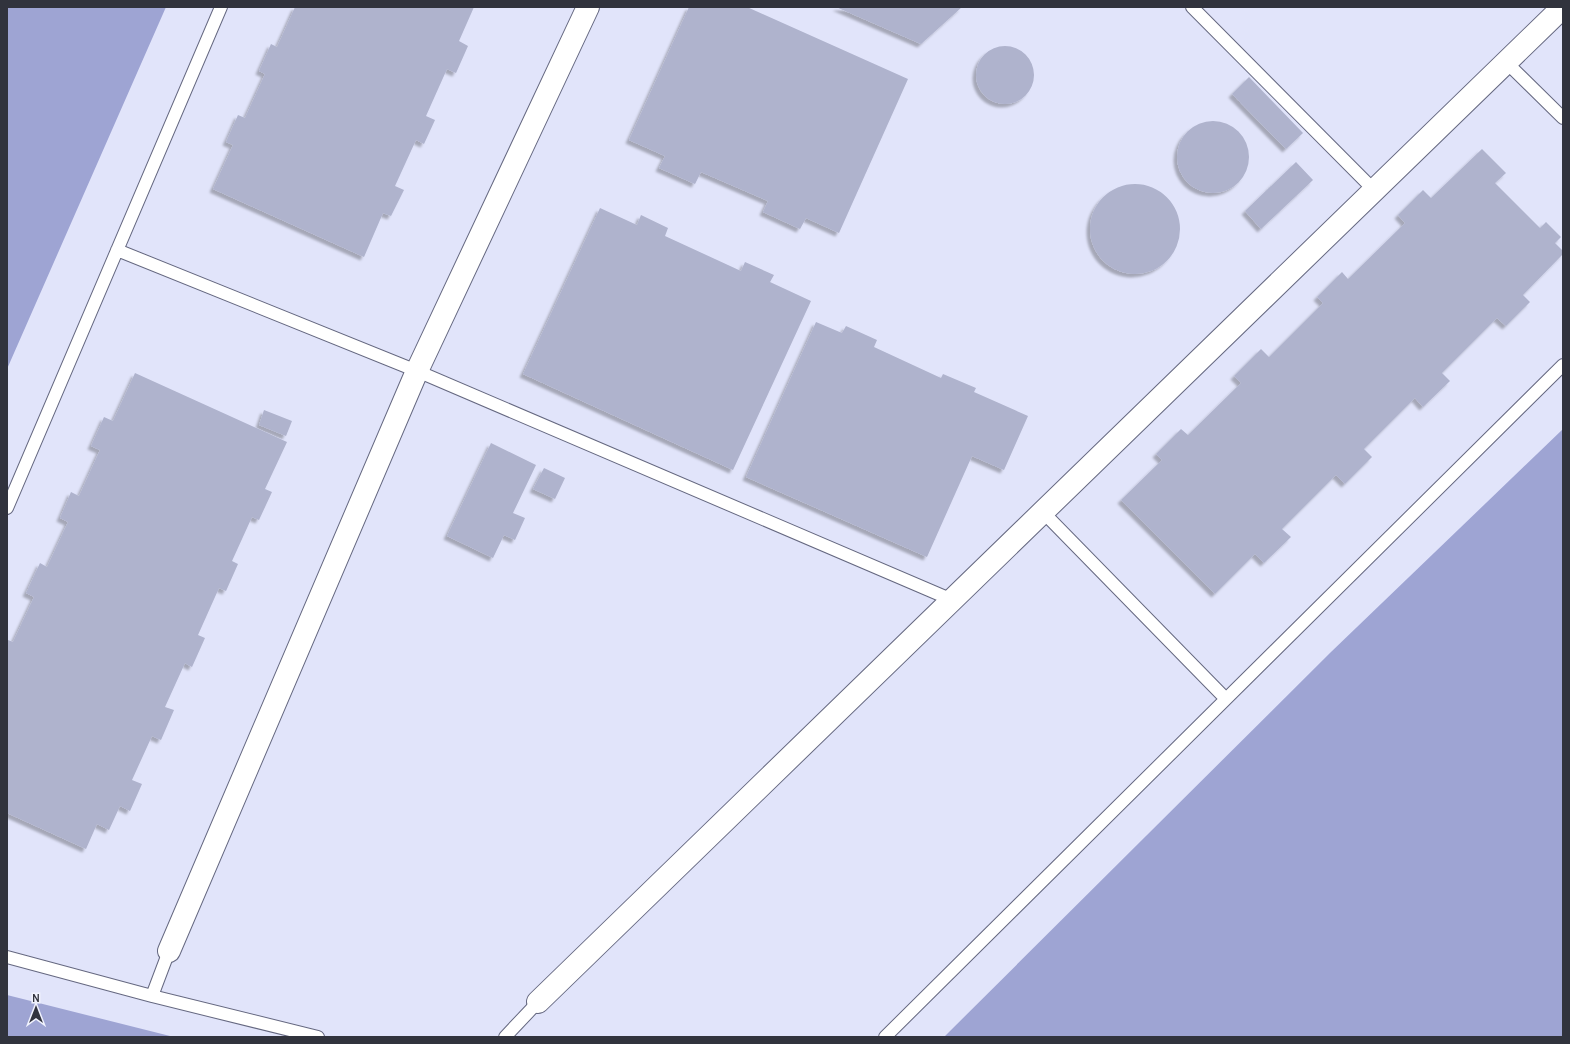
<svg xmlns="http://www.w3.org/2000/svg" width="1570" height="1044" font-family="Karla,sans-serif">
	<defs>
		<filter id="shadow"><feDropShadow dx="-3.5" dy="3.5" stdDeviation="1" flood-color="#0004"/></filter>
	</defs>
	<rect width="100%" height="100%" fill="#e1e4fa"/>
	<!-- water -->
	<path fill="#9ea4d3" d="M7 7H166L7 369Z
		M1563 429V1037H944L1331 652Z
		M7 995 174 1037H7Z"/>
	<!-- building -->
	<path fill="#afb3cd" filter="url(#shadow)" d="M295 7H474L459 41 468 46 456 73 447 69 426 116 435 120 424 144 416 140 395 186 404 190 391 216 383 213 364 257 213 189 233 145 226 142 238 115 245 118 265 74 259 71 271 44 277 47Z
		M689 7H747L908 79 839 233 806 218 800 229 763 212 768 201 701 172 695 184 659 168 665 156 629 140Z
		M836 7H962L921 44Z
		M976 75a29 29 0 1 1 58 0a29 29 0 1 1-58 0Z
		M1249 77 1303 133 1286 149 1232 94Z
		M1177 157a36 36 0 1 1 72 0a36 36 0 1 1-72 0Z
		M1482 149 1506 173 1495 183 1540 228 1546 222 1561 237 1555 243 1563 251V254L1523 295 1530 302 1506 326 1497 318 1442 373 1450 381 1423 407 1415 398 1364 449 1372 457 1345 484 1336 475 1282 529 1291 537 1264 563 1255 554 1215 594 1121 500 1162 460 1156 454 1181 429 1188 435 1241 383 1234 376 1261 349 1269 357 1323 303 1317 297 1342 272 1348 279 1405 223 1398 215 1423 190 1431 198Z
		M1296 162 1313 180 1261 229 1245 211Z
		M1090 229a45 45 0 1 1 90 0a45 45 0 1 1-90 0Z
		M600 208 637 225 641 215 668 228 665 236 741 271 745 262 774 275 770 282 811 301 733 470 523 374Z
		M816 322 842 333 846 326 877 340 874 347 941 378 943 374 976 388 974 392 1028 416 1004 470 972 456 927 557 746 477Z
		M135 373 287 442 265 489 272 492 259 520 252 517 232 561 238 564 226 591 219 588 198 635 205 638 192 667 185 663 165 707 174 710 161 740 152 736 132 780 142 784 130 811 120 806 109 830 97 824 86 849 7 813V641L8 640 13 642 34 597 26 593 40 563 47 567 68 522 60 518 71 492 79 496 100 450 91 446 104 417 113 421Z
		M264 410 292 421 286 436 259 425Z
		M491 443 536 465 513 513 525 518 515 540 504 535 493 558 447 536Z
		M544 468 565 478 555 499 533 489Z"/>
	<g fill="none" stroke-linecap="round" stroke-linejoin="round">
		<defs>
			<path id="service" d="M1192 7 1374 190
				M1506 62 1563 118
				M117 250 417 371 950 599
				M7 508 221 7
				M1043 512 1226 699
				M7 957 152 996 169 951
				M152 996 318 1037
				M505 1037 538 1002
				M885 1037 1563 365"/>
			<path id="minor" d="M169 951 417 371 588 7
				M538 1002C879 669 1221 338 1563 7"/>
		</defs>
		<!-- service casing -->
		<use href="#service" stroke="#656880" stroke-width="14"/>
		<!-- minor casing -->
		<use href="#minor" stroke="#656880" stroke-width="24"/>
		<!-- service -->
		<use href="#service" stroke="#fff" stroke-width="12"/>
		<!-- minor -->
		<use href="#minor" stroke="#fff" stroke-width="22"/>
	</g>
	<!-- border -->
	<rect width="1570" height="1044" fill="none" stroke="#31333d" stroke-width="16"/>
	<!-- north arrow -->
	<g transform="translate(36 1008)" stroke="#f0f2fd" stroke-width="3" paint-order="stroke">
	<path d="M0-3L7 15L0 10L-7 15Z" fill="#31333d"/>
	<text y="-6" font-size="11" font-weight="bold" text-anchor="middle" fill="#31333d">N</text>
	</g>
</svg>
